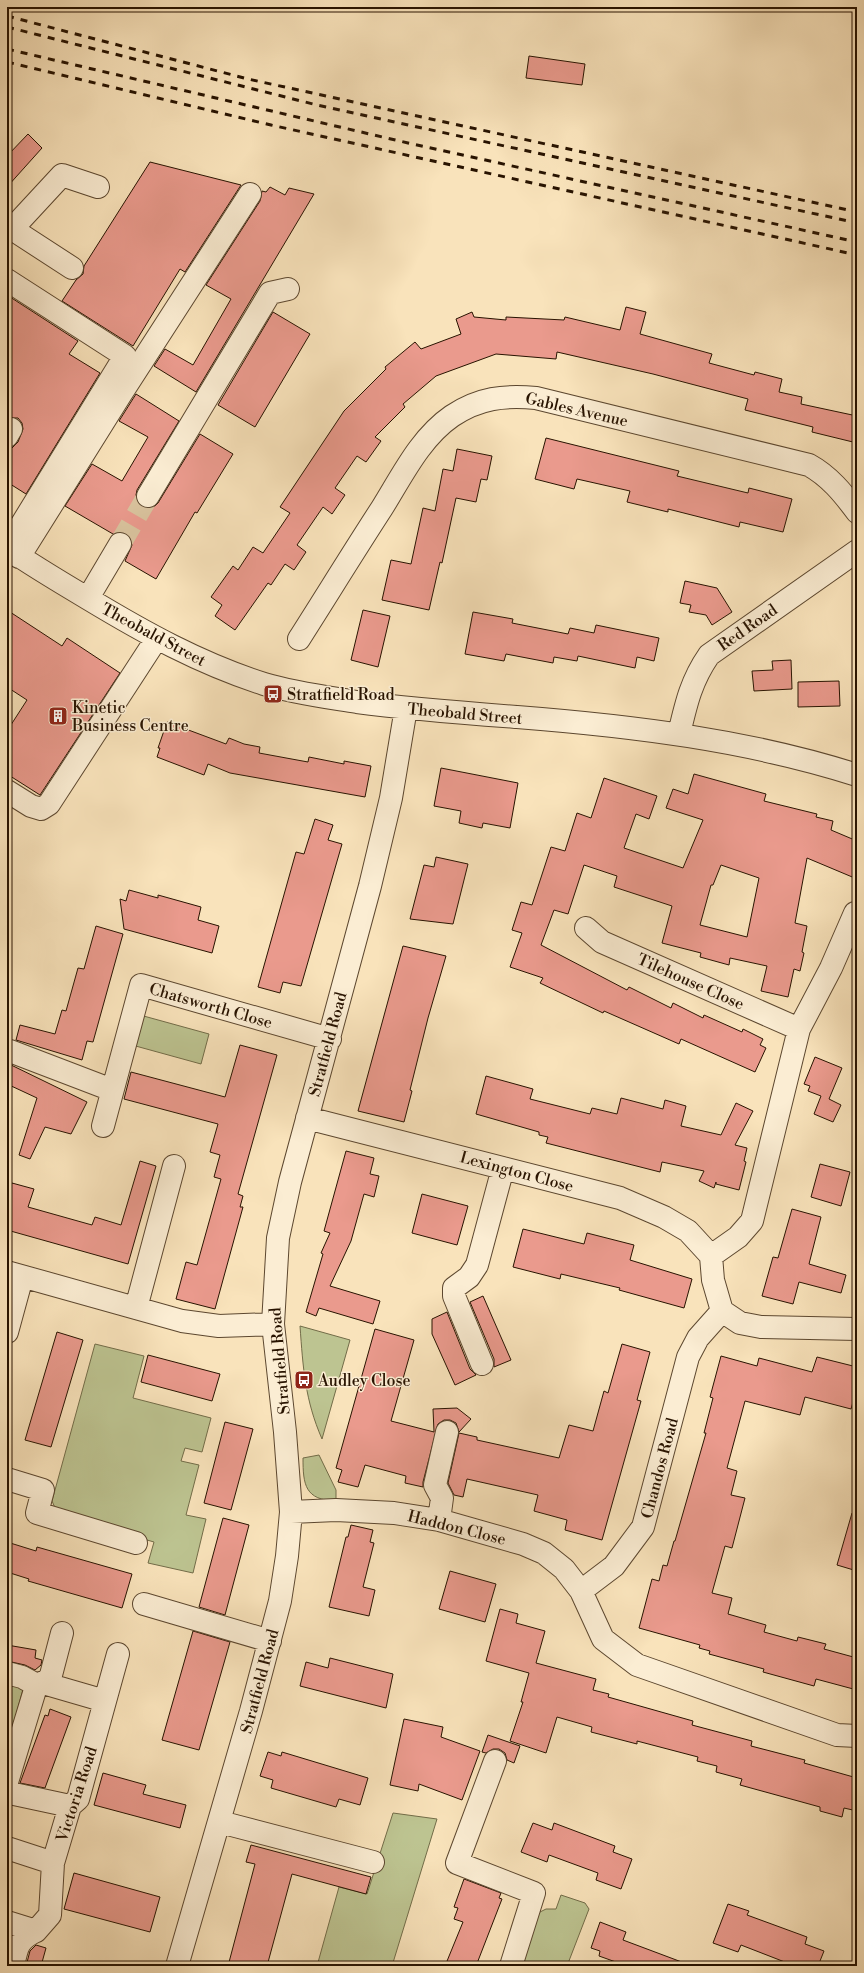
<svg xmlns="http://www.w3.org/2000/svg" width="864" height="1973" font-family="'Libre Bodoni',serif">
	<rect width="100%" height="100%" fill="#f9e3bb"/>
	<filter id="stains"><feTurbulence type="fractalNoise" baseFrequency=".005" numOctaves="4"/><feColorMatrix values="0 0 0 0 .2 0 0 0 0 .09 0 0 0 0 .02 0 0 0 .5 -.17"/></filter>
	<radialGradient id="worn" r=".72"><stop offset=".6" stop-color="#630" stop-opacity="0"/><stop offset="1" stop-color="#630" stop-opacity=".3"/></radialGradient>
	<!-- green -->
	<path fill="#bdc491" stroke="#726c48" d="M140 1015 209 1034 201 1064 132 1045Z
		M300 1326 350 1340 322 1439C305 1400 303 1368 300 1326Z
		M95 1344 144 1356 133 1398 211 1418 202 1452 185 1448 181 1461 199 1465 186 1515 206 1519 193 1573 148 1563 154 1542 63 1516 56 1510 52 1501Z
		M319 1455 336 1490V1501C305 1500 303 1485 303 1458Z
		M7 1681 23 1689 7 1749Z
		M393 1813 437 1819 392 1966H317L339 1887 367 1894Z
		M561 1895 585 1903 589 1909 567 1966H535L525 1963 522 1957 538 1913 546 1909H556Z"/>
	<!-- building -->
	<path fill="#ea9a8d" stroke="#281300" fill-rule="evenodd" d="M529 56 585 64 582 85 526 78Z
		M28 134 42 148 7 187V156Z
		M150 162 241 185 185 272 180 269 133 346 62 301 76 280 83 274 84 266Z
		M270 187 285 195 289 188 314 194 196 392 154 366 165 349 193 365 231 299 206 285 260 201 262 191 266 192Z
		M7 295 78 341 69 354 100 373 26 494 7 482V453L18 442 23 429 22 423 18 418H7Z
		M626 307 646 312 640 334 712 354 709 363 754 375 755 372 782 379 779 392 802 397 801 404 857 416V443L812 432 813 427 745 410 748 399 653 374 557 352 556 359 496 354 436 376 403 404 405 407 375 437 381 441 366 462 357 456 335 488 345 495 332 514 323 507 297 545 306 552 294 570 285 564 271 585 268 583 235 630 215 616 222 605 211 597 233 566 238 570 253 547 263 553 290 513 280 507 344 411 386 369 385 367 415 342 421 349 461 334 456 319 472 312 474 317 506 320V317L564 320 565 317 620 330Z
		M273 312 310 334 255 427 218 405Z
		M136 394 179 421 137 490 136 495 137 502 141 506 148 508 154 507 158 503 200 434 233 454 197 513 195 512 156 579 125 561 132 545 131 538 127 533 120 532 113 534 65 506 92 464 122 481 148 437 119 421Z
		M546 438 679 471 677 476 748 493 749 488 792 499 783 532 740 522 739 527 668 509V512L627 502 630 491 577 479 574 489 535 479Z
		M457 449 492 456 487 480 481 479 476 502 456 498 442 563 440 562 429 610 382 600 391 560 411 564 423 508 435 511 443 469 453 471Z
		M685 581 717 588 732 612 712 625 706 615 689 612 691 605 680 603Z
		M7 610 62 646 67 638 120 673 40 795 7 774V731L27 700 7 687Z
		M363 610 390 616 378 667 351 660Z
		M473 612 513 619 512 623 568 634 570 628 594 633 596 625 659 638 654 661 637 657 635 668 578 656 577 661 554 657 553 663 506 654 504 661 465 654Z
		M791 660 792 689 754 691 752 671 773 670 772 661Z
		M839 681 840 706 798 707V682Z
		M167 722 226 744 229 738 244 744 260 747 259 753 308 762 309 757 344 764V761L371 766 365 797 230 773 208 764 204 775 157 757 160 748H158Z
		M441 768 518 783 510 828 483 823 482 828 459 823 461 811 434 806Z
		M694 774 766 794 764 801 817 814 816 817 833 821 831 830 857 841V879L807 858 795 923 807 926 802 952 804 953 800 971 794 969 788 997 761 991 767 966 730 958 729 965 700 957 701 953 662 943 672 906 614 887 617 876 584 865 568 914 554 910 541 945 627 990 629 987 671 1008 673 1003 703 1018 704 1015 742 1032 743 1029 763 1039 760 1045 766 1048 755 1072 681 1039 679 1044 604 1011 603 1013 540 983 543 978 510 967 522 933 512 930 521 902 532 905 551 847 565 851 577 813 591 818 604 778 657 796 649 819 636 814 624 848 683 868 703 820 666 808 673 789 688 794ZM721 865 759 878 747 937 700 925 711 885H713Z
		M315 819 333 825 328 840 342 844 301 986 283 982 280 993 258 987 296 852 304 854Z
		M436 857 468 864 453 924 410 919 424 865 434 867Z
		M129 890 158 898V895L201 907 198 920 219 926 212 953 124 929 120 899 126 901Z
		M96 926 123 934 93 1042 87 1041 82 1060 16 1040 20 1025 55 1034 62 1010 66 1011 78 968 84 969Z
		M403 946 446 956 428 1018 410 1090 412 1091 404 1122 358 1111Z
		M240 1045 277 1055 238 1194 243 1196 240 1207H243L215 1309 176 1299 186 1262 197 1265 221 1179 214 1177 220 1155 210 1152 218 1124 124 1099 131 1072 225 1097Z
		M815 1057 842 1068 829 1099 841 1105 833 1122 814 1114 821 1096 808 1091 810 1086 804 1084Z
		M7 1063 87 1102 71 1134 45 1127 30 1159 19 1155 37 1098 7 1084Z
		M486 1076 533 1089 530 1099 590 1114 592 1108 617 1114 621 1098 663 1109 665 1100 686 1106 681 1126 721 1135 736 1103 753 1111 735 1145 747 1148 744 1161 746 1162 739 1190 716 1184V1182L714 1188 699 1181 704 1171 662 1162 660 1172 546 1143 548 1137 539 1135V1132L476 1114Z
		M346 1151 374 1158 370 1174 379 1176 374 1197 364 1194 351 1241 330 1286 380 1301 373 1324 319 1308 316 1316 306 1312 323 1254 321 1253 330 1233 324 1231Z
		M140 1161 156 1166 128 1264 7 1230V1198L12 1183 34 1189 28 1207 92 1225 95 1217 121 1225Z
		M820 1164 850 1172 841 1206 811 1197Z
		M422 1194 468 1206 457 1245 412 1233Z
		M792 1209 821 1217 809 1264 846 1275 841 1293 799 1282 793 1304 762 1296 773 1257 778 1258Z
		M523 1229 584 1244 587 1233 634 1245 630 1260 692 1279 684 1308 619 1290 620 1288 561 1274 560 1279 513 1267Z
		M483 1296 511 1360 494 1367V1359L470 1302Z
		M447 1312 470 1369 476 1375 455 1385 432 1334V1319Z
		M375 1329 414 1340 391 1421 434 1432 433 1409 457 1408 471 1419 459 1432 456 1423 450 1420H444L438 1424 423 1482V1487L405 1483 406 1476 365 1465 358 1487 338 1482 342 1470 336 1468Z
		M57 1332 83 1340 51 1447 25 1440Z
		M622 1344 650 1352 637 1400 641 1401 602 1540 565 1530 567 1520 534 1511 538 1495 467 1479 463 1497 454 1495 448 1483 459 1433 477 1437V1440L559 1458 569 1425 593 1431 604 1391 608 1393Z
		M148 1355 220 1374 212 1401 141 1382Z
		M721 1356 757 1366 759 1358 812 1372 817 1357 857 1367V1388L851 1409 805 1397 800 1415 745 1401 727 1468 737 1471 731 1495 745 1498 732 1548 725 1546 712 1593 732 1598 728 1614 766 1625 764 1632 797 1641 798 1637 826 1644 824 1649 857 1658V1690L816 1679 814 1686 763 1672 764 1669 709 1654 710 1651 699 1648 700 1645 639 1628 652 1579 659 1581 663 1565 667 1566 674 1541H675L706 1433H704L713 1398 710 1397Z
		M225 1422 253 1429 231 1510 204 1503Z
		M852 1513 857 1514V1571L837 1565Z
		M223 1518 249 1525 225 1615 199 1607Z
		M351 1525 373 1530 370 1542 374 1543 363 1587 375 1590 369 1616 329 1607 346 1537H348Z
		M7 1542 36 1551 37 1547 132 1574 122 1608 28 1581 29 1579 7 1572Z
		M450 1571 496 1584 485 1622 439 1609Z
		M500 1609 518 1614 516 1623 545 1631 536 1663 596 1679 593 1690 609 1694 608 1697 693 1721 692 1725 752 1741 751 1746 805 1760 804 1763 857 1778V1811L844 1808 842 1817 820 1811V1807L740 1785 742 1779 716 1772 717 1766 697 1761 698 1757 637 1741V1744L591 1732 592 1727 557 1717 546 1753 510 1741 523 1702H521L529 1673 486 1661Z
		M193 1631 230 1642 199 1750 162 1740Z
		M7 1645 36 1650 35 1658 42 1660 41 1665 35 1670 25 1665 7 1661Z
		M330 1658 393 1674 386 1708 300 1686 306 1662 328 1668Z
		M50 1709 71 1717 45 1788 20 1783 45 1715 48 1716Z
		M404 1719 443 1727 441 1737 480 1751 462 1800 419 1784 418 1791 390 1785Z
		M488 1735 520 1746 514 1763 507 1760 505 1753 499 1749H493L486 1753 482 1752Z
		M268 1752 281 1756 282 1752 368 1778 360 1805 339 1799 336 1807 271 1788 273 1780 260 1776Z
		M103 1773 146 1785 143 1794 186 1805 180 1828 94 1805Z
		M533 1823 552 1830 554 1823 615 1846 613 1852 632 1859 621 1889 596 1880 598 1873 549 1855 547 1862 521 1852Z
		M251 1845 371 1877 366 1894 292 1874 267 1966H228L255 1864 246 1862Z
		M74 1873 160 1897 150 1932 64 1909Z
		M464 1879 501 1893 499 1898 502 1899 476 1966H445L463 1922 454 1919 458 1908 454 1907Z
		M728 1904 749 1911 747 1915 807 1937 805 1944 824 1951 818 1966H795L741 1945 738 1952 713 1943Z
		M600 1922 626 1932 623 1940 687 1964V1966H627L599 1956 600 1951 591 1948Z
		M36 1945 46 1948 41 1966H26L30 1951Z"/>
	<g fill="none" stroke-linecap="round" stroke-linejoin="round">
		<!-- minor-tunnel -->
		<path stroke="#dac49f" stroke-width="22" stroke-dasharray="22 11" stroke-linecap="butt" d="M120 544 148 496"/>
		<defs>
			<path id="minor" d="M12 229 72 268
				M7 230 12 229 62 175 98 187
				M7 280 125 356 7 548
				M7 436 11 429
				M148 496 270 293 288 289
				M7 548C33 566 60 582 87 598 145 633 199 663 264 684 294 693 326 697 357 702 410 709 464 713 517 717 632 726 747 740 857 775
				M19 557 121 394 250 194
				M88 598 120 544
				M299 639C327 595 354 551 382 508 402 476 420 438 452 416 479 398 504 395 536 398L809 465C829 476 843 493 857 512
				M679 734C686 704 691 681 709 655L857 551
				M7 791 31 806 41 809 49 804 157 638
				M586 928 602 942 799 1029
				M10 1051 112 1090
				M307 1118 620 1198 664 1217 688 1231 711 1256
				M103 1126 141 985 330 1039
				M7 1272 182 1321 219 1326 273 1324
				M136 1308 174 1166
				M722 1311 713 1280 711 1256 738 1237 752 1221 799 1029 831 968 855 913
				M722 1311 740 1323 761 1327 857 1329
				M7 1332 22 1277
				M482 1364 454 1296V1288L469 1277 477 1265 503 1168
				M7 1479 43 1490 37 1513 136 1543
				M291 1512 336 1510 394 1513 439 1520 523 1544 544 1553 564 1569 581 1591 603 1639 637 1665 837 1735 857 1736
				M439 1520 442 1498 435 1485 447 1432
				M581 1591 614 1566 643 1527 688 1357 698 1338 722 1311
				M144 1604 270 1641
				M7 1673 22 1677 33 1683 35 1690 7 1782
				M43 1683 105 1701
				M34 1686 48 1680 51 1675 62 1633
				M495 1761 457 1863 534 1893 511 1966
				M7 1790 14 1794 70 1806
				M220 1822 373 1862
				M7 1848 53 1863
				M7 1922 36 1931C17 1940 17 1948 13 1966
				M36 1931 50 1915 53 1863 70 1806 78 1799 118 1654
				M177 1966 251 1711 280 1601 287 1556 291 1512 285 1432 273 1324 278 1238 290 1182 370 886 391 798 406 708"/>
		</defs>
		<!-- minor casing -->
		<use href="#minor" stroke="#5c472f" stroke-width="24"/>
		<!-- minor -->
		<use href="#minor" stroke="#fbedd3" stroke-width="22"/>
		<!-- rail -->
		<path stroke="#281300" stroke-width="3" stroke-dasharray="7 7" stroke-linecap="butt" d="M7 16 248 79 857 212
			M7 27 317 105 857 223
			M7 49 408 143 857 242
			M7 62 271 125 857 255"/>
	</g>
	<!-- icons -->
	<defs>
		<symbol id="bus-square" viewBox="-11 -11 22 22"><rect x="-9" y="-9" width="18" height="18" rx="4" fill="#8f2418" stroke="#fbedd3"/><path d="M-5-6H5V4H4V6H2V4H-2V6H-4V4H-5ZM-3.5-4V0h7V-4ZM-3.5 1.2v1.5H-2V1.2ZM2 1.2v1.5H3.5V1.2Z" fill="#fff"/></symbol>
		<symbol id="building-square" viewBox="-11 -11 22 22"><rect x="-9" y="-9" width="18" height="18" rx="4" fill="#8f2418" stroke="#fbedd3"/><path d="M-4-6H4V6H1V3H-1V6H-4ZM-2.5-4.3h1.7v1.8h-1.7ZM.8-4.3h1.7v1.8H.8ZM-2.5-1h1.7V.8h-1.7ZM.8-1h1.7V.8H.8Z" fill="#fff"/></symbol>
	</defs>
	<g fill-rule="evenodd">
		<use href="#bus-square" x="262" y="683" width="22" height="22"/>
		<use href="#building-square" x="47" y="705" width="22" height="22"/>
		<use href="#bus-square" x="293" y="1369" width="22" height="22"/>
	</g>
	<g text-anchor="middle" stroke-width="3" stroke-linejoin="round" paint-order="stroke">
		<!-- street labels -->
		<g font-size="16" fill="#281300" stroke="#fbedd3">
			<text transform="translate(577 409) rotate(13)" y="6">Gables Avenue</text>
			<text transform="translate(747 627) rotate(-35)" y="6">Red Road</text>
			<text transform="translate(154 634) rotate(28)" y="6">Theobald Street</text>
			<text transform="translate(465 713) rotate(5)" y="6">Theobald Street</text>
			<text transform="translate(691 981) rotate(24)" y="6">Tilehouse Close</text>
			<text transform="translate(211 1005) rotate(16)" y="6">Chatsworth Close</text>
			<text transform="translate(327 1044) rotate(-75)" y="6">Stratfield Road</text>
			<text transform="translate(517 1171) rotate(15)" y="6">Lexington Close</text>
			<text transform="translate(279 1361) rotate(-95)" y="6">Stratfield Road</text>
			<text transform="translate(659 1468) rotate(-75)" y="6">Chandos Road</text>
			<text transform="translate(457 1527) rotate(14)" y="6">Haddon Close</text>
			<text transform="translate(259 1681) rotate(-75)" y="6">Stratfield Road</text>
			<text transform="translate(76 1794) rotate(-72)" y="6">Victoria Road</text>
		</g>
		<!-- poi labels -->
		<g font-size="16" fill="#281300" stroke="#fbedd3" text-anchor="start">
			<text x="287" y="700">Stratfield Road</text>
			<text x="72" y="713">Kinetic<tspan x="72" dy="18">Business Centre</tspan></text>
			<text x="318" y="1386">Audley Close</text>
		</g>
	</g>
	<!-- margin -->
	<rect width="864" height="1973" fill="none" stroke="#f9e3bb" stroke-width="24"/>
	<rect x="8" y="8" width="848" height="1957" fill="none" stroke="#281300" stroke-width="2"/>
	<rect x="12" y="12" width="840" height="1949" fill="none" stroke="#281300"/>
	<rect width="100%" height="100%" filter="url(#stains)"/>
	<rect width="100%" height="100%" fill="url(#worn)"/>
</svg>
